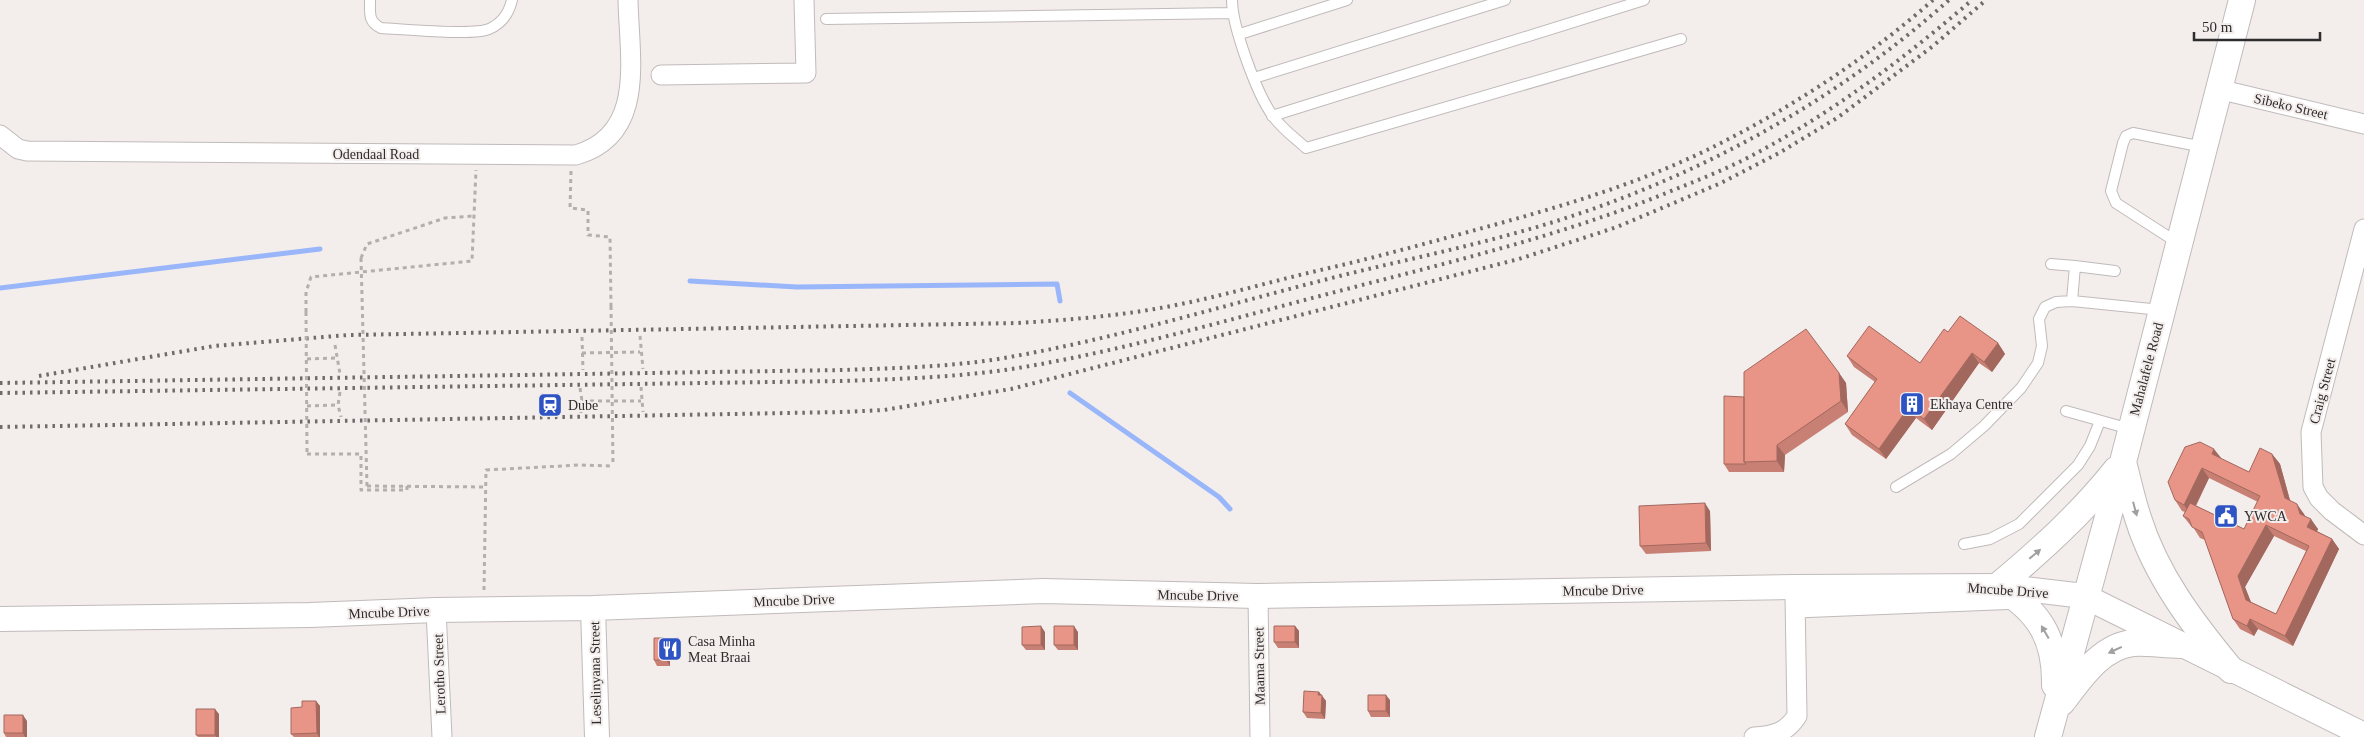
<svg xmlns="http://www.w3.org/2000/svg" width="2364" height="737" font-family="'Times New Roman',serif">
	<rect width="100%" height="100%" fill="#f3edec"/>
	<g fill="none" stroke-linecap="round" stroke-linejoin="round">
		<!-- stream -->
		<path stroke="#99b6fa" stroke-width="5" d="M690 281 797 287 1057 284 1060 301
			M0 288 320 249
			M1070 393 1219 497 1230 509"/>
		<defs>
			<path id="service" d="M370 0C370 13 368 22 381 28 402 29 474 36 489 29 503 23 509 13 512 0
				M1232 0C1232 26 1257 95 1273 116 1281 128 1295 138 1306 148L1681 39
				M826 19 1232 13
				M1240 34 1347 0
				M1254 78 1505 0
				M1272 116 1644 0
				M2178 243 2116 203 2111 191 2123 143 2126 136 2133 133 2203 147
				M2051 264 2075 266
				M2072 301 2075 266 2115 271
				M2066 411 2130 429
				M1896 487 1951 454 1984 426 2021 388 2038 363 2042 346 2039 319 2045 307 2056 302 2072 301 2161 310
				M1964 544 1990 539 2019 524 2078 465 2090 446 2100 421"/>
			<path id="minor" d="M661 75 806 73 804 0
				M2218 89 2364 124
				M0 135 18 149 27 151 576 155C647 135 629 57 628 0
				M2364 229 2311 432 2313 487 2319 498 2332 511 2364 535
				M1258 596 1260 737
				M1796 608 2020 599
				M436 610 442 737
				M1754 737C1773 736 1786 733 1797 716L1795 597"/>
			<path id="tertiary" d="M593 608 597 737
				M0 619 310 615 436 610 593 608 1043 591 1258 596 1795 587 1998 586 2084 596 2364 735"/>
			<path id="secondary" d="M2123 462C2128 481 2132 500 2138 518 2156 576 2193 624 2231 670
				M2055 685C2056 637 2038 610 1998 586 2041 550 2081 514 2116 470
				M2062 702C2080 679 2101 646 2133 643 2148 642 2165 645 2180 645
				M2048 737 2123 462 2242 0"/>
		</defs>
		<!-- service casing -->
		<use href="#service" stroke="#c0bbba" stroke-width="12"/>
		<!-- minor casing -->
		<use href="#minor" stroke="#c0bbba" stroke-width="21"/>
		<!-- tertiary casing -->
		<use href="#tertiary" stroke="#c0bbba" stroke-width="26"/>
		<!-- secondary casing -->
		<use href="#secondary" stroke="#c0bbba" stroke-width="28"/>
		<!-- path -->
		<path stroke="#b4afaf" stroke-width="3" stroke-dasharray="4 4" stroke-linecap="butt" d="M571 171 570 208 588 210V235L610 237 611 306
			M361 258 367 244 445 218 473 216
			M306 312V292L311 277 472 261 476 170
			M640 336 643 369
			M582 337 583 370
			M335 345 340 374
			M582 353 640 352
			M307 359 337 358
			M641 387 643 412
			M580 388 582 401 581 413
			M340 392 338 405 341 417
			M582 401H641
			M307 406 338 405
			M307 454H361V490H407V485
			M367 486 486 487
			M484 590 486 470 580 465 613 466"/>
		<!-- service -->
		<use href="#service" stroke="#fff" stroke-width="10"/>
		<!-- minor -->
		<use href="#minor" stroke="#fff" stroke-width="19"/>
		<!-- tertiary -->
		<use href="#tertiary" stroke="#fff" stroke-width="24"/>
		<!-- secondary -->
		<use href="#secondary" stroke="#fff" stroke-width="26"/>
		<!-- rail -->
		<path stroke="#6f6b6b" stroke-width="4" stroke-dasharray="2.5 5" stroke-linecap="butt" d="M39 376 214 346 348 335 1018 323C1068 320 1117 316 1166 307 1220 297 1272 281 1325 269 1373 258 1420 245 1468 232 1549 210 1631 187 1707 150 1788 110 1865 60 1933 0
			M0 383 844 370C897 368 951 367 1004 358 1109 340 1212 309 1316 282 1381 265 1447 252 1512 234 1672 191 1825 111 1949 0
			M0 393 842 381C901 379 961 377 1018 368 1121 351 1220 322 1320 296 1441 264 1561 237 1676 189 1706 177 1736 165 1764 149 1840 107 1907 56 1972 0
			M0 427 844 412 884 410 1011 389 1519 259 1617 227 1721 183 1779 153 1837 118 1933 46 1986 0"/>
		<!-- path-bridge -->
		<path stroke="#b4afaf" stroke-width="3" stroke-dasharray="4 4" stroke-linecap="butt" d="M361 258 367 486
			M611 306 613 466
			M306 312 307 454"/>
	</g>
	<!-- wall -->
	<path fill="#c88074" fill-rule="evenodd" d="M1948 332 1998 343 2005 354 1992 372 1979 363 1932 430 1916 418 1886 459 1852 435 1845 424 1875 382 1854 367 1847 356 1920 363Z
		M1839 373 1846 383 1848 412 1785 455 1784 472H1729L1724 464Z
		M2185 447 2221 459 2249 472 2272 454 2280 464 2290 500 2304 514 2305 516 2318 529 2317 531 2332 539 2339 549 2293 646 2258 629 2254 636 2240 629 2233 619 2205 540 2200 538 2193 527 2191 526 2183 516 2185 512 2182 511 2175 500ZM2209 478 2258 502 2244 529 2196 506ZM2274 536 2306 551 2276 614 2251 602 2245 587Z
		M1710 511 1711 551 1646 554 1640 546Z
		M1295 626 1299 631V648H1278L1274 642Z
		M1045 632V650H1026L1022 645Z
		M1078 632V650H1058L1054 645Z
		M678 638 682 643V655H670V666H657L654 660Z
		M1319 692 1326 701 1325 719 1307 718 1303 712Z
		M1390 700V717H1371L1368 711Z
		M316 701 320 706V737H294L291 734 302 707Z
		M219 714V737H198L196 735Z
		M27 721V737H6L4 733Z"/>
	<!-- shaded-wall -->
	<path fill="#a2685e" d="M1998 343 2005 354 1992 372 1984 362Z
		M1972 353 1979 363 1932 430 1924 419Z
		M1839 373 1846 383 1848 412 1841 401Z
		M1908 408 1916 418 1886 459 1879 449Z
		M1777 445 1785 455 1784 472 1777 461Z
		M2214 449 2222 459 2212 454Z
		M2272 454 2280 464 2292 508 2285 498Z
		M2202 468 2209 478 2191 515 2184 505Z
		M1705 503 1710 511 1711 551 1706 543Z
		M2297 504 2304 514 2308 524 2300 514Z
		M2311 519 2318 529 2314 537 2307 527Z
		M2266 525 2274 536 2245 587 2254 610 2246 600 2238 576Z
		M2332 539 2339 549 2293 646 2285 636Z
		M2250 619 2258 629 2254 636 2247 626Z
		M1041 626 1045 632V650L1041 645Z
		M1074 626 1078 632V650L1074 645Z
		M1295 626 1299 631V648L1295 642Z
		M678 638 682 643V655L678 650Z
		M666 650 670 655V666L666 660Z
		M1319 692 1326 701 1325 719 1321 713 1318 695Z
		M1386 695 1390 700V717L1386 711Z
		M316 701 320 706V737H319L317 733Z
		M215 709 219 714V737H216L215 735Z
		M23 715 27 721V737H25L23 733Z"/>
	<!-- building -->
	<path fill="#e89587" stroke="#a2685e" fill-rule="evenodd" d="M1960 316 1998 343 1984 362 1972 353 1924 419 1908 408 1879 449 1845 424 1877 379 1847 356 1869 326 1920 363 1944 329 1948 332Z
		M1806 329 1839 373 1841 401 1777 445V461L1744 462V372Z
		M1724 396 1744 397V462L1746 464H1724Z
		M2200 442 2214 449 2212 454 2249 472 2260 448 2272 454 2285 498 2297 504 2300 514 2311 519 2307 527 2332 539 2285 636 2250 619 2247 626 2233 619 2202 532 2192 527 2189 519 2183 516 2190 503 2244 529 2260 496 2202 468 2184 505 2175 500 2168 482 2185 447ZM2266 525 2309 546 2276 614 2246 600 2238 576Z
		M1705 503 1706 543 1640 546 1639 506Z
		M1041 626V645H1022V627Z
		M1054 626H1074V645H1054Z
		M1274 626H1295V642H1274Z
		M654 638H678V650H666V660H654Z
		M1304 691 1319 692 1318 695H1322L1321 713 1303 712Z
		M1368 695H1386V711H1368Z
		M302 701H316L317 733 291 734V708L302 707Z
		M196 709H215V735H196Z
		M4 715H23V733H4Z"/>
	<!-- one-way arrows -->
	<defs><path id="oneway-solid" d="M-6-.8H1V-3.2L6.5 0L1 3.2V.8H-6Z" transform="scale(1.25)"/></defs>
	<g fill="#a1a0a0">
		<use href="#oneway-solid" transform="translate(2135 509) rotate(75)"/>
		<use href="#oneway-solid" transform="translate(2035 554) rotate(-40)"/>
		<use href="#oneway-solid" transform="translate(2045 632) rotate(-120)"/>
		<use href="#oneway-solid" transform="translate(2115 650) rotate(155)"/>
	</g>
	<!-- icons -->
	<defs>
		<symbol id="building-square" viewBox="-11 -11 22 22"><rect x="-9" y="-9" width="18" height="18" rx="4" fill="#2e53c2" stroke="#f3edec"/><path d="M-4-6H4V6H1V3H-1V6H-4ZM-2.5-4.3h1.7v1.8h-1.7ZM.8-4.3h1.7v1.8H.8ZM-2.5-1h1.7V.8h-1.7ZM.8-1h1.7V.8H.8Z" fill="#fff"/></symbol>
		<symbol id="station-square" viewBox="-11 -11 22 22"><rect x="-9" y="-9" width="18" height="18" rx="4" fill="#2e53c2" stroke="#f3edec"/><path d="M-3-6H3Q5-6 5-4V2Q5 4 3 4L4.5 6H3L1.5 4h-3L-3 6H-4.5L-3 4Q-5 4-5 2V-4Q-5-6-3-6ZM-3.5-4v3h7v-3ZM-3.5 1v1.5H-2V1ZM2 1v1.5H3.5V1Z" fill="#fff"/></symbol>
		<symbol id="civic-square" viewBox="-11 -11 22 22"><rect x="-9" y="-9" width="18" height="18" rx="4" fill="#2e53c2" stroke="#f3edec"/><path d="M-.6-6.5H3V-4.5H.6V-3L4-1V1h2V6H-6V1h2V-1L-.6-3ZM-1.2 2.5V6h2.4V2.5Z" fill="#fff"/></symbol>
		<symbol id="restaurant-square" viewBox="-11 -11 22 22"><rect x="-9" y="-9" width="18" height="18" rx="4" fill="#2e53c2" stroke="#f3edec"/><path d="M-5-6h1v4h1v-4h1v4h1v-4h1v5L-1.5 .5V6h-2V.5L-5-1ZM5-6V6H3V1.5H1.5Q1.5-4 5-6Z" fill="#fff"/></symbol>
	</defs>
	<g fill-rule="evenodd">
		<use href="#building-square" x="1898" y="390" width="28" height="28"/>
		<use href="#station-square" x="536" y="391" width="28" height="28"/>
		<use href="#civic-square" x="2212" y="502" width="28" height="28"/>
		<use href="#restaurant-square" x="656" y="635" width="28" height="28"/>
	</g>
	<g text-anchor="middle" stroke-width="4" stroke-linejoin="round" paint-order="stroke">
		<!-- street labels -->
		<g font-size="14" fill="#2e2c2c" stroke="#f3edec">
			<text transform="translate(2291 106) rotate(13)" y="5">Sibeko Street</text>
			<text x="376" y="159">Odendaal Road</text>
			<text transform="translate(2146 369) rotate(-75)" y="5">Mahalafele Road</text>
			<text transform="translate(2322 391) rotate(-75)" y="5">Craig Street</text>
			<text transform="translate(1603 590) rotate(-1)" y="5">Mncube Drive</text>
			<text transform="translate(2008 590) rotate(4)" y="5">Mncube Drive</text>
			<text transform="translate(1198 595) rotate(1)" y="5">Mncube Drive</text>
			<text transform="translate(794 600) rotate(-2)" y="5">Mncube Drive</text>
			<text transform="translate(389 612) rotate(-2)" y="5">Mncube Drive</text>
			<text transform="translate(1259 666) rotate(-91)" y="5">Maama Street</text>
			<text transform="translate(595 673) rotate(-91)" y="5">Leselinyana Street</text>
			<text transform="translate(439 674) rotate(-92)" y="5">Lerotho Street</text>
		</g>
		<!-- poi labels -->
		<g font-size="14" fill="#2e2c2c" stroke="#f3edec" text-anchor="start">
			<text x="1930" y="409">Ekhaya Centre</text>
			<text x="568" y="410">Dube</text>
			<text x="2244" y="521">YWCA</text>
			<text x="688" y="646">Casa Minha<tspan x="688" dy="16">Meat Braai</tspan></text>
		</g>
	</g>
	<!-- scale -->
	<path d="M2194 32v8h126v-8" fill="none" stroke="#2e2c2c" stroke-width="2.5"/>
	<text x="2202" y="32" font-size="15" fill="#2e2c2c" stroke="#f3edec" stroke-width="4" paint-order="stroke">50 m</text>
</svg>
